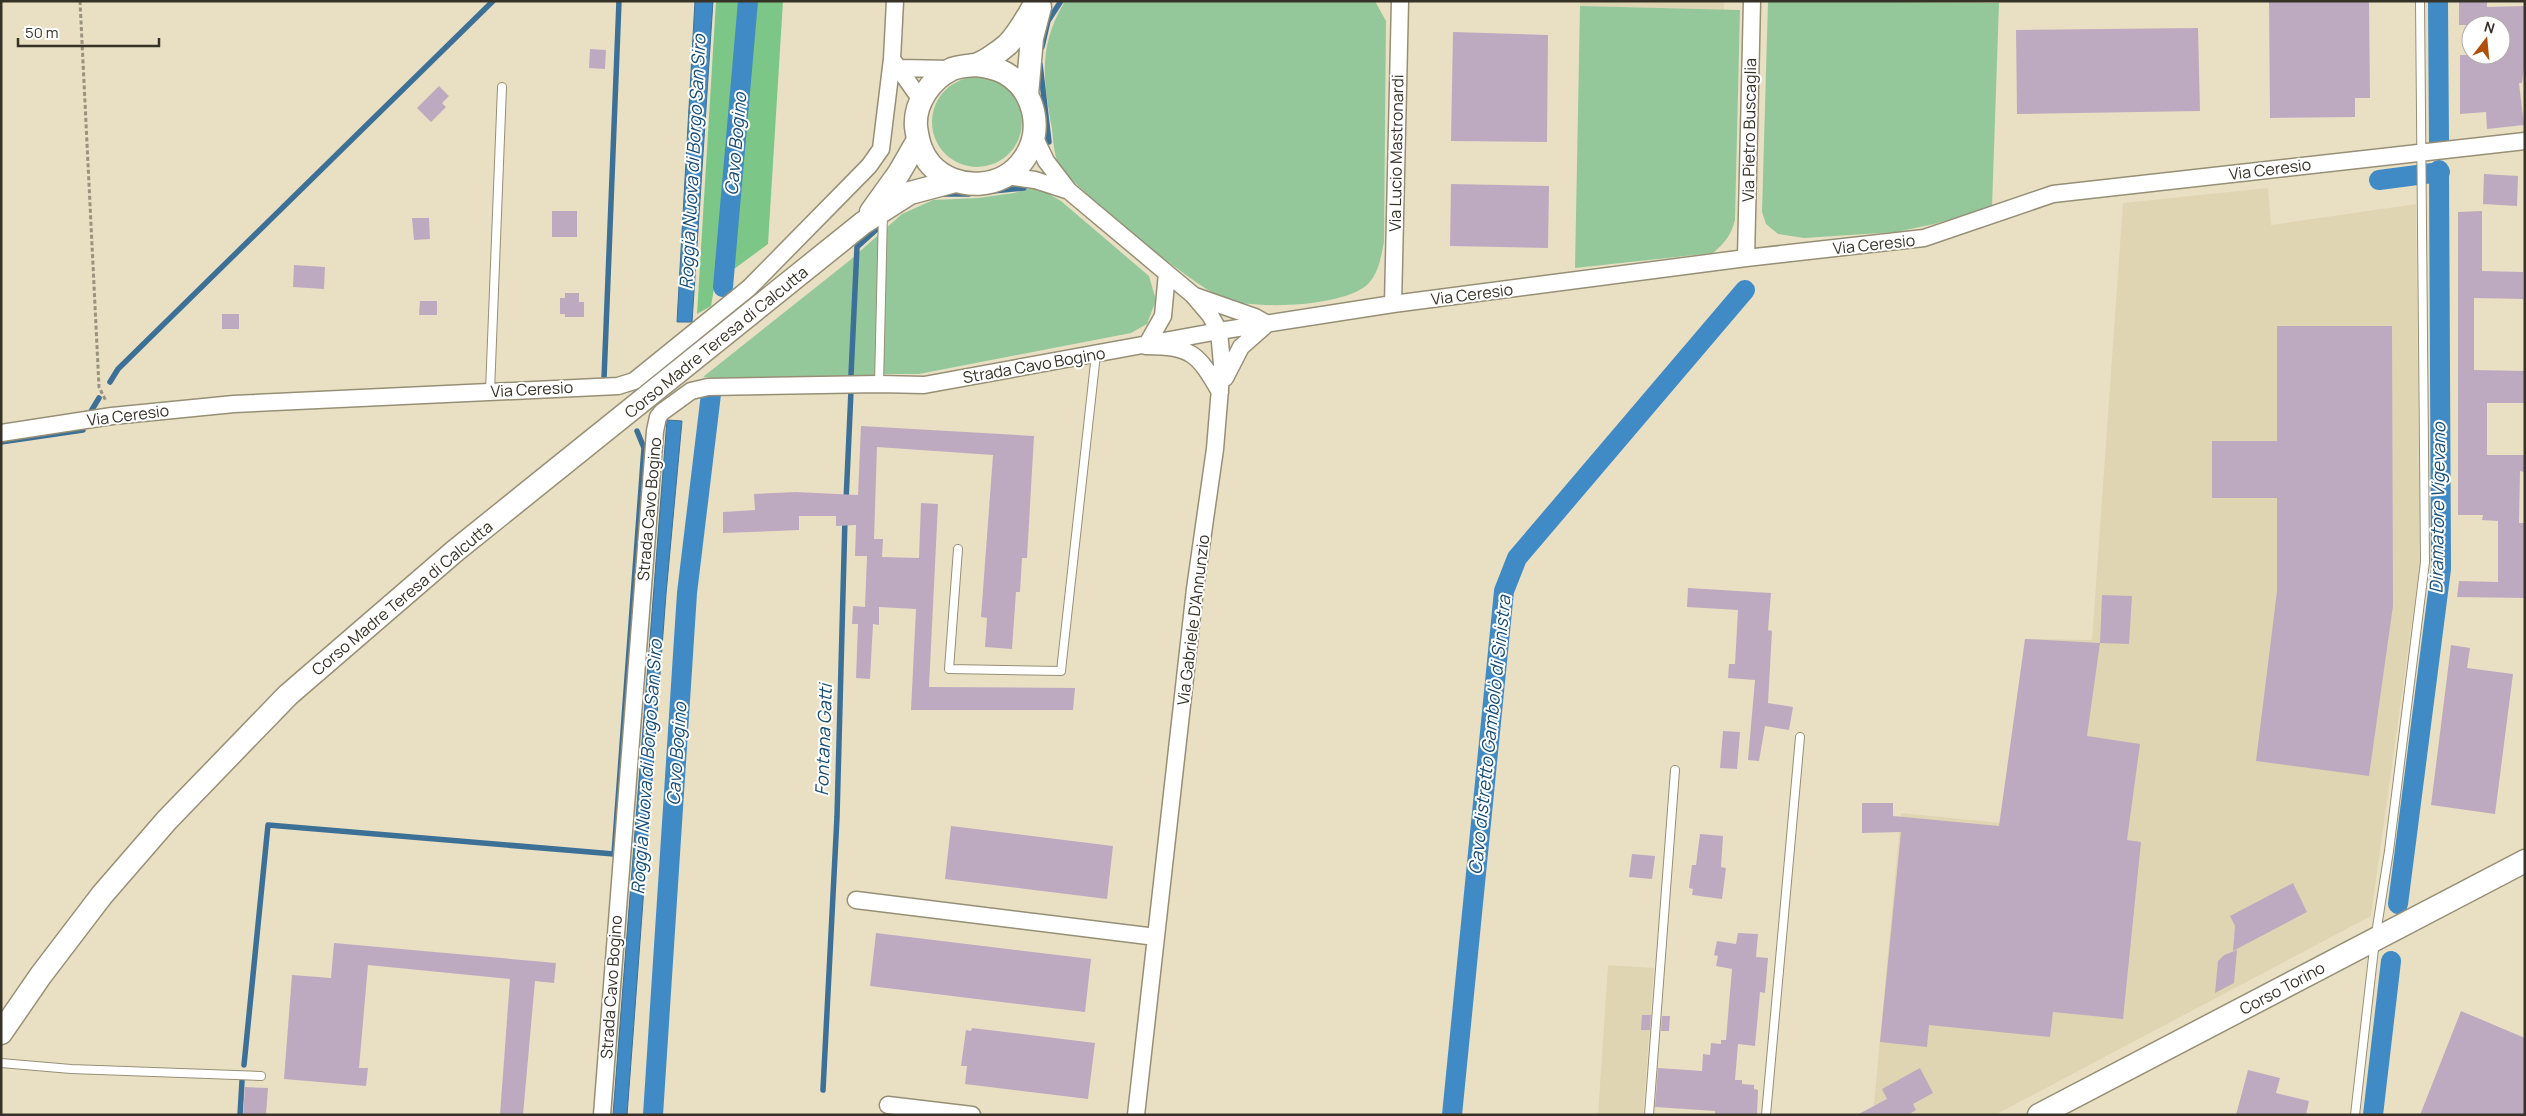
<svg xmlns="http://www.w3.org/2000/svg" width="2526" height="1116" font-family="Manrope,sans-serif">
	<rect width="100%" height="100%" fill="#e9e0c4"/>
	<!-- built -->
	<path fill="#e0d5b2" d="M1580 1H1724V10L1580 6Z
		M2268 188 2271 225 2416 204 2420 564 2371 916 1995 1115H1873L1901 813 2002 823 2026 639 2092 640 2123 203Z
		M1608 965 1654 968 1643 1115H1598Z"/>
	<!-- green -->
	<path fill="#94c89b" d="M1065 1H1375L1386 21 1384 242C1381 256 1379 273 1368 284 1344 307 1255 310 1225 299 1198 290 1071 187 1058 163 1054 154 1053 139 1052 129 1043 79 1038 46 1065 1Z
		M1768 1 1999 3 1992 207 1934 224 1896 232 1804 238 1778 234 1766 224 1762 212Z
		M1580 6 1740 10 1735 220C1731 235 1725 243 1713 253L1575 268Z
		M932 122a45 45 0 1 1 90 0a45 45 0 1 1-90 0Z
		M1030 188 1047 193 1061 201 1149 276 1156 300 1147 324 1131 333 919 374H876L870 380 752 381 703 377 849 261 902 214 933 200 978 198 1014 193Z"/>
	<!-- forest -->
	<path fill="#7cc788" d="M716 1H783L768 244 715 283 711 306 697 314Z"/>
	<!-- water -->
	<path fill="#408ac6" stroke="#3d7096" d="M695 1H713L692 322H677Z
		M667 420 682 421 666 594 627 1115H613Z"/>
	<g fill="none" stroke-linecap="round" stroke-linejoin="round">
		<!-- stream -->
		<path stroke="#3d7096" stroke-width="5.5" d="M1042 47 1048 21 1061 1
			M1040 64 1049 142
			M993 191 1024 188
			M944 194H969
			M851 375 857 247 877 229
			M604 379 619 1
			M110 382 118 369 493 1
			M90 413 99 398
			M1 442 83 430
			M846 501 851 391
			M244 1065 268 825 614 854 644 448 637 431
			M823 1090 837 817 845 518
			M240 1115 242 1081"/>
		<!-- canal -->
		<path stroke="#408ac6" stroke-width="20" d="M2438 1 2439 143
			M2379 180 2440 172
			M723 287 748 1
			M2398 904 2441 569 2439 170
			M653 1115 687 593 711 394
			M1452 1115 1504 591 1517 558 1745 290
			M2373 1115 2391 961"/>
	</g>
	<!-- building -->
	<path fill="#beaac0" d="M2269 1H2369L2370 98H2355V117L2270 118Z
		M2459 1H2487V7L2525 6 2524 67 2522 83H2519L2524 125 2487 129 2486 112 2460 114V55H2501L2502 25H2459Z
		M2198 28 2200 111 2017 114 2016 30Z
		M1453 32 1548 35 1547 142 1451 141Z
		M590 49 606 50 605 69 589 68Z
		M439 86 449 96 442 103 446 107 431 122 417 108Z
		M2484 174 2518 176 2517 206 2483 204Z
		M1451 184 1549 186 1548 248 1450 246Z
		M552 211H577V237H552Z
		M2482 211V271L2523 272V299L2474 298V370L2525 371V403H2487V455H2525V472L2520 471 2519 523H2525V598L2457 597 2459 581 2498 582V521L2482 520 2483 515H2458V212Z
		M412 218H429L430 239 414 240Z
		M294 265 325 267 324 289 293 287Z
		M565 293H579V302H584V317H565V314H560V298H565Z
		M420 301H437V315H419Z
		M222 314H239V329H222Z
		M2277 326H2392L2393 606 2369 776 2256 761 2277 591V498H2212V441H2277Z
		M861 426 1034 436 1027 558H1022L1020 592H1016L1012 649 985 647 987 618 981 617 993 455 877 447 874 539H883L882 557 919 558 921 503 938 504 929 687 1075 688 1073 710H911L916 609 879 607V625L873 624 870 679 856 678 858 624H852L853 606 865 607 867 556H855L856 525 836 526V516H799V530L723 533V512L755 510 754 494 796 492 858 495Z
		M1688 588 1771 593 1768 630 1772 631 1768 703 1793 707 1789 730 1765 726 1759 761 1748 760 1755 680 1728 678 1729 664H1735L1738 610 1687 607Z
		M2102 595 2132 596 2129 644 2100 643Z
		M2025 639 2100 643 2087 736 2140 744 2127 840 2141 842 2123 1019 2053 1012 2050 1037 1929 1025 1927 1047 1880 1042 1901 832 1862 833V803H1893V816L1999 826Z
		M2451 645 2470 648 2467 668 2513 674 2495 814 2431 805Z
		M1723 731 1740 732 1737 769 1720 768Z
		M951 826 1113 846 1107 899 945 879Z
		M1700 834 1723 836 1721 867 1726 868 1722 899 1692 895 1693 889 1689 888 1692 865H1696Z
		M1632 854 1655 856 1652 879 1629 877Z
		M2293 883 2307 912 2233 951 2235 926 2230 916Z
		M876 933 1091 959 1085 1012 870 986Z
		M1738 933 1758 934 1756 957 1768 958 1765 993 1760 992 1755 1046 1738 1044 1735 1080H1742V1084L1754 1085V1089L1758 1090 1757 1115H1715V1111L1655 1107 1658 1068 1702 1071 1703 1054 1710 1055 1711 1043 1721 1044V1040H1726L1732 969 1716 966 1718 956 1714 955 1717 941 1736 944Z
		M334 943 556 963 554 983 535 981 523 1115H500L510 979 368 965 359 1068H368L366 1086 284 1079 292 975 331 978Z
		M2237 950 2234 983 2215 993 2218 961 2224 955Z
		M2461 1011 2525 1038V1115H2420Z
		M1642 1015H1651L1650 1030H1641Z
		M1662 1016H1670L1669 1031H1661Z
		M972 1028 1095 1043 1088 1099 965 1084 967 1066H961L966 1030 971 1031Z
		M1920 1068 1933 1093 1913 1104 1916 1110 1908 1115H1857L1887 1099 1882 1089Z
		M2248 1070 2280 1078 2276 1093 2309 1101 2306 1115H2236Z
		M245 1087 268 1088 266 1115H243Z"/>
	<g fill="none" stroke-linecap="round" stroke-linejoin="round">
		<defs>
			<path id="service" d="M879 384 883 213
				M490 391 502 87
				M958 549 949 669 1061 671 1096 354
				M1 1063 71 1069 261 1076
				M1649 1115 1675 770
				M1766 1115 1800 737
				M2355 1115 2375 940 2389 851 2425 562 2420 1"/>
			<path id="minor" d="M895 1 892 59 921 100
				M899 68 951 69
				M1034 136 1046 161 1069 191 1193 295 1210 315 1219 331 1222 364 1215 449 1195 589 1136 1115
				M1006 176 1035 180 1069 191
				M1746 258 1752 1
				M1167 273 1163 316 1146 346C1192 346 1198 354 1220 392
				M1195 296 1255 317 1267 324 1241 347 1225 378
				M1393 304 1400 1
				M1 433 112 416 234 404 618 386 634 381 749 288 869 166 881 149 892 59
				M856 900 1156 937
				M888 1105 972 1115
				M602 1115 655 431 658 417 662 412 691 391 708 387 879 384 924 385 1219 331 1393 304 1746 258 1924 238 2053 194 2525 141"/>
			<path id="secondary" d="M976 65C986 66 996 68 1005 73 1035 90 1044 131 1024 159 1003 190 956 192 931 165 921 154 918 141 916 127 914 103 931 79 952 69 960 66 967 66 975 65 984 63 1000 51 1007 45 1019 34 1028 15 1037 1
				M1027 95 1032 38 1040 7
				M871 212 899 173 918 140
				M1 1033 41 975 102 895 167 820 288 695 455 551 863 223 910 193 955 181
				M2039 1115 2525 861"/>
		</defs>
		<!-- service casing -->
		<use href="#service" stroke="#978f75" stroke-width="10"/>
		<!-- minor casing -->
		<use href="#minor" stroke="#978f75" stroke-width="19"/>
		<!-- secondary casing -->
		<use href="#secondary" stroke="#978f75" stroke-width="25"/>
		<!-- path -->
		<path stroke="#99927e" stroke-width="3" stroke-dasharray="4 2.5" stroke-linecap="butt" d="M80 1 99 387 106 401"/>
		<!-- service -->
		<use href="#service" stroke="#fff" stroke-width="8"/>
		<!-- minor -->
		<use href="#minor" stroke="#fff" stroke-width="16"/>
		<!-- secondary -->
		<use href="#secondary" stroke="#fff" stroke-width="22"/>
	</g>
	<g text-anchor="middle" stroke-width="4" stroke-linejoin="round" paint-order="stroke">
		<!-- street labels -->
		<g font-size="16" fill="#363227" stroke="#fff">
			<text transform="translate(1749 130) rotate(-89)" y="6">Via Pietro Buscaglia</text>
			<text transform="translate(1396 153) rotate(-89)" y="6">Via Lucio Mastronardi</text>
			<text transform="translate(2270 169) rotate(-7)" y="6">Via Ceresio</text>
			<text transform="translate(1874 244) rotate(-6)" y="6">Via Ceresio</text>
			<text transform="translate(1472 294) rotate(-7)" y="6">Via Ceresio</text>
			<text transform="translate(716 342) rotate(-39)" y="6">Corso Madre Teresa di Calcutta</text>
			<text transform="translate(1034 365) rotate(-10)" y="6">Strada Cavo Bogino</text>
			<text transform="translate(532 389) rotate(-3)" y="6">Via Ceresio</text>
			<text transform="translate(128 415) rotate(-7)" y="6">Via Ceresio</text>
			<text transform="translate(649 509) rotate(-85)" y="6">Strada Cavo Bogino</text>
			<text transform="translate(402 598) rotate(-40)" y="6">Corso Madre Teresa di Calcutta</text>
			<text transform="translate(1193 620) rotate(-83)" y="6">Via Gabriele D'Annunzio</text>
			<text transform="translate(611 987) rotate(-86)" y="6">Strada Cavo Bogino</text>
			<text transform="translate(2282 988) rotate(-28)" y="6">Corso Torino</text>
		</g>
		<!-- water labels -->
		<g font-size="18" font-style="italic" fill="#154b74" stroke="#fff">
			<text transform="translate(736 144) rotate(-85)" y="6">Cavo Bogino</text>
			<text transform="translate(693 162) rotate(-87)" y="6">Roggia Nuova di Borgo San Siro</text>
			<text transform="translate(2438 508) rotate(-89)" y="6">Diramatore Vigevano</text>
			<text transform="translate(1490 735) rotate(-84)" y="6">Cavo distretto Gambolò di Sinistra</text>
			<text transform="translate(824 740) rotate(-88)" y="6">Fontana Gatti</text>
			<text transform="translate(677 754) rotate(-86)" y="6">Cavo Bogino</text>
			<text transform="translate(647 767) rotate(-86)" y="6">Roggia Nuova di Borgo San Siro</text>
		</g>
	</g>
	<!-- border -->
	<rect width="2526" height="1116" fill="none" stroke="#363227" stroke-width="5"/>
	<!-- north arrow -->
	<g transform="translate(2486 40) rotate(16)"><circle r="24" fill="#ffffff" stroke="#afada9"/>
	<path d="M0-4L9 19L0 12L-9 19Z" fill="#b04f09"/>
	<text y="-8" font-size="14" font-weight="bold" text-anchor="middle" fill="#363227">N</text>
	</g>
	<!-- scale -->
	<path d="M18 38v8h141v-8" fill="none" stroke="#363227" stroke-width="2.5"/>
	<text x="25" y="38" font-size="15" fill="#363227" stroke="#ffffff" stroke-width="4" paint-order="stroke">50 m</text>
</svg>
